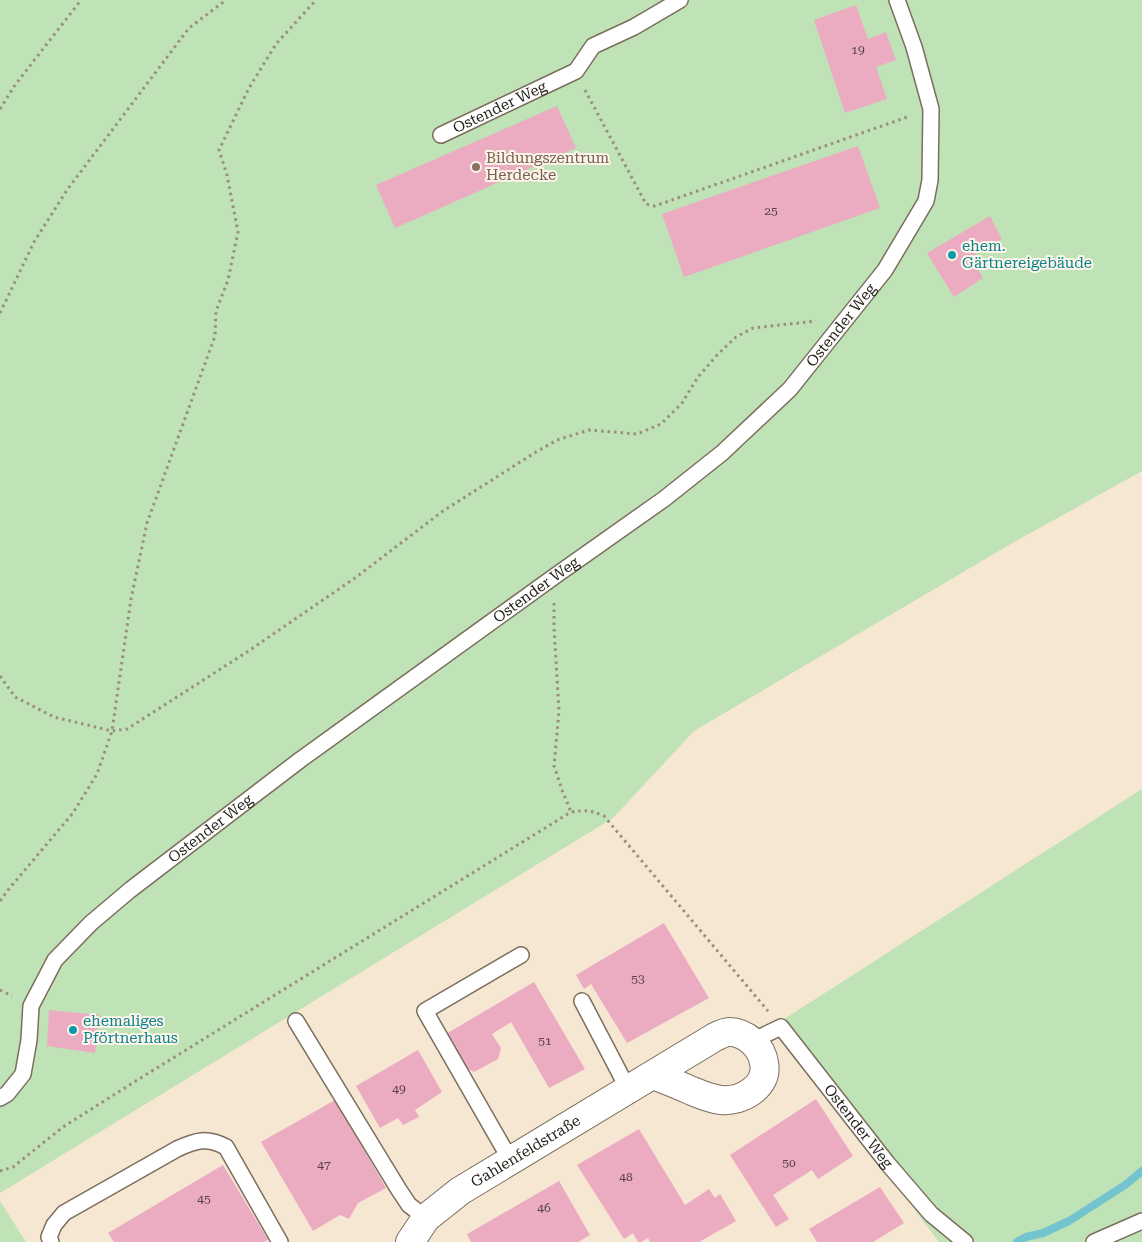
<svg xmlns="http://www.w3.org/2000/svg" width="1142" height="1242" font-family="'Roboto Serif',serif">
	<rect width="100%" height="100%" fill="#f6e7d3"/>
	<!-- green -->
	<path fill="#c0e2b7" d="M0 0H1142V471L1009 545 694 731 613 818 0 1193Z
		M1142 789V1242H939L775 1025Z
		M0 1201 26 1242H0Z"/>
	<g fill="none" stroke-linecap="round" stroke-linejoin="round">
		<!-- stream -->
		<path stroke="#73c4ce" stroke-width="8" d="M1017 1242 1026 1237 1043 1233 1069 1221 1125 1185 1142 1171"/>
	</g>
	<!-- building -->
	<path fill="#ebabc1" d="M856 5 868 39 886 32 896 60 876 67 887 99 845 113 814 20Z
		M557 106 576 148 395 228 376 185Z
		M858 146 880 208 684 277 662 214Z
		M990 216 1002 239 971 257 983 278 954 297 927 253Z
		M664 923 709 998 627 1043 591 984 584 989 576 975Z
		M534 982 585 1069 549 1088 511 1022 492 1034 501 1048 498 1059 474 1072 467 1068 446 1034Z
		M49 1010 99 1015 95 1053 47 1046Z
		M418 1050 442 1092 415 1110 419 1117 403 1125 398 1118 380 1128 356 1086Z
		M816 1099 853 1156 818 1179 812 1170 773 1195 789 1219 776 1227 730 1155Z
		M335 1100 386 1188 358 1203 349 1219 340 1215 313 1231 261 1142Z
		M639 1129 685 1205 709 1189 715 1198 720 1194 736 1221 699 1242H650L648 1238 641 1242H638L633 1233 624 1239 577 1165Z
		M223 1165 268 1240 264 1242H114L108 1233Z
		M559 1181 590 1235 578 1242H471L467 1234Z
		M880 1187 904 1223 873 1242H817L809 1229Z"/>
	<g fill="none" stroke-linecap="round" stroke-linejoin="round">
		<defs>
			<g id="service">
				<path id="s1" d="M441 135 576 71 593 46 634 27 680 0"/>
				<path d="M582 1001 628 1089"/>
				<path d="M296 1021 399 1190 409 1205 426 1218"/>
				<path id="s2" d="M752 1041 781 1027 888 1164 931 1214 965 1242"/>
				<path id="s3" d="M0 1098 7 1094 23 1074 29 1040 31 1006 55 960 91 923 130 890 300 760 555 576 664 499 722 453 790 389 885 270 926 201 930 180 931 109 914 47 897 0"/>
				<path d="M511 1161 425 1011 521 955"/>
				<path d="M51 1242 49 1237 54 1225 64 1213 177 1149C196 1140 207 1137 226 1147L280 1242"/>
				<path d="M1094 1242 1142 1221"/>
			</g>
			<g id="minor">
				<path id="s4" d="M410 1242 426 1218 460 1191 715 1037C719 1035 725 1032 729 1032 746 1032 762 1047 764 1063 769 1086 742 1102 721 1100 711 1099 702 1095 692 1091 679 1085 666 1080 653 1075"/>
			</g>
		</defs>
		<!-- service casing -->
		<use href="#service" stroke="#7b6e5d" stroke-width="18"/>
		<!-- minor casing -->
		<use href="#minor" stroke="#7b6e5d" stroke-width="30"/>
		<!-- path -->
		<path stroke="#988e80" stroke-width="3" stroke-dasharray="2.5 4" stroke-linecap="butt" d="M585 90 646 204 655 206 910 116
			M0 109 15 85 81 0
			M0 313 34 242 67 190 189 28 226 0
			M554 603V628L559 711 554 766 562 790 571 812
			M0 676 15 697 54 717 112 731 127 729 247 652 355 578 443 511 536 452 557 440 589 430 637 434 661 424 682 403 698 377 718 354 736 337 753 328 816 321
			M0 901 8 890 73 813 97 774 112 731 131 599 147 523 215 336 216 311 228 280 238 232 227 175 219 150 249 88 276 44 316 0
			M0 990 12 996
			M0 1171 13 1167 63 1127 139 1079 571 812C585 810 591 810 604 816L768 1011"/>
		<!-- service -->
		<use href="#service" stroke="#fff" stroke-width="15"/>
		<!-- minor -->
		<use href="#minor" stroke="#fff" stroke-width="28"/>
	</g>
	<!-- markers -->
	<circle fill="#8d6e63" stroke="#fef5e9" stroke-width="2" cx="476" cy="167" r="5"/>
	<g fill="#0f9aa8" stroke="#fef5e9" stroke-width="2">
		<circle cx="952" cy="255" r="5"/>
		<circle cx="73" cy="1030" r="5"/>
	</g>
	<g text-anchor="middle" stroke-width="4" stroke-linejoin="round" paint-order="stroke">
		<!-- number labels -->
		<g font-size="12" fill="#564242">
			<text x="858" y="54">19</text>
			<text x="771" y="215">25</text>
			<text x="638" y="983">53</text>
			<text x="545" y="1045">51</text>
			<text x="399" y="1093">49</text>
			<text x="789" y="1167">50</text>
			<text x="324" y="1169">47</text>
			<text x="626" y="1181">48</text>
			<text x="204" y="1203">45</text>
			<text x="544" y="1212">46</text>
		</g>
		<!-- street labels -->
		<g font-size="15" fill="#241f18" stroke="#fef5e9">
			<text dy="5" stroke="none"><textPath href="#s1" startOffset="65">Ostender Weg</textPath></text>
			<text dy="5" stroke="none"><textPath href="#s3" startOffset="1168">Ostender Weg</textPath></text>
			<text dy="5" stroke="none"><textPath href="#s3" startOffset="762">Ostender Weg</textPath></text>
			<text dy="5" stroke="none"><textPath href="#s3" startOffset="358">Ostender Weg</textPath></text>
			<text dy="5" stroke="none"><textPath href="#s2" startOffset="158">Ostender Weg</textPath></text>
			<text dy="5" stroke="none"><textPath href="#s4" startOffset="149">Gahlenfeldstraße</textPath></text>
		</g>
		<!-- education labels -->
		<g font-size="15" fill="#785e54" stroke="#fef5e9" text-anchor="start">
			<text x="486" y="163">Bildungszentrum<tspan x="486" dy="17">Herdecke</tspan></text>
		</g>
		<!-- culture labels -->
		<g font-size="15" fill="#0d838f" stroke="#fef5e9" text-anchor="start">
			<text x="962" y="251">ehem.<tspan x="962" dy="17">Gärtnereigebäude</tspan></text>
			<text x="83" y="1026">ehemaliges<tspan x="83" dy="17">Pförtnerhaus</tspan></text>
		</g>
	</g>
</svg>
